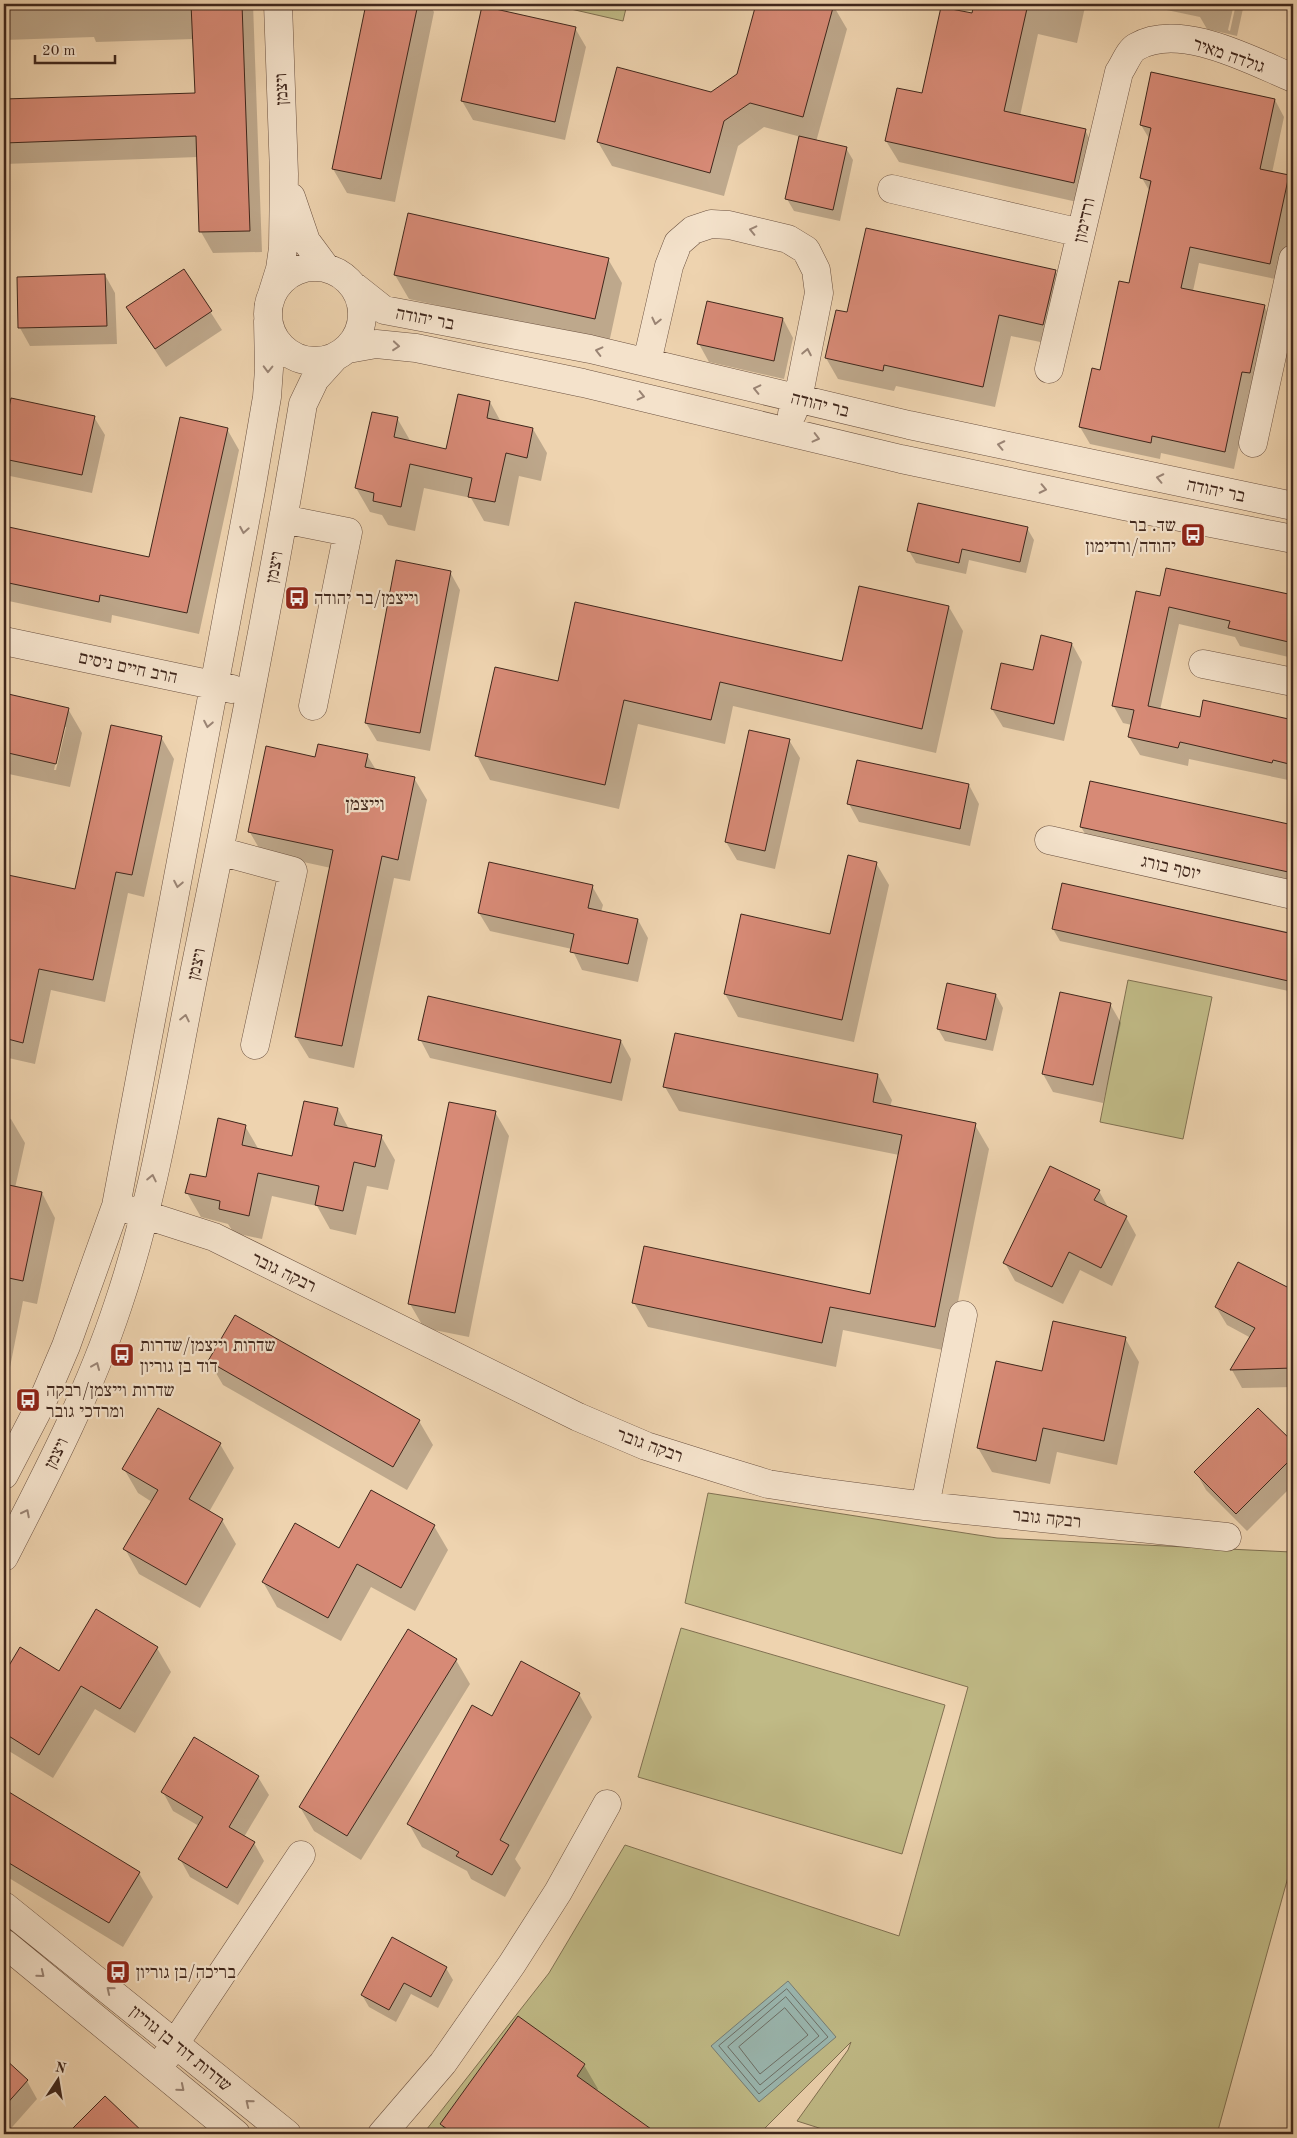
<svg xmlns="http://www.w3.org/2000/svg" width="1297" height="2138" font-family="'Old Standard TT','Frank Ruhl Libre',serif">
	<rect width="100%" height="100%" fill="#eed3af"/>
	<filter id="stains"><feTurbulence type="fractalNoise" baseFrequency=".004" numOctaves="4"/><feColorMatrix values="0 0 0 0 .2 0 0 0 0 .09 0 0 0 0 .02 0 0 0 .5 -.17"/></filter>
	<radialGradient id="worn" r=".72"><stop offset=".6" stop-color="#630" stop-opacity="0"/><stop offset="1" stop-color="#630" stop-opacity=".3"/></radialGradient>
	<!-- green -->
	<path fill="#c0ba86" stroke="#807051" d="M549 4H627L623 21Z
		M1128 980 1212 997 1183 1139 1100 1122Z
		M708 1493 997 1538 1291 1552 1293 1549V1859L1217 2134H838L797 2121 848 2050 851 2042 759 2134H423L549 1973 625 1845 899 1936 968 1687 685 1603Z
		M681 1628 945 1705 902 1854 638 1777Z"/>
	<!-- water -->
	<path fill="#9ab7b0" stroke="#767d75" d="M788 1981 836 2037 759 2102 711 2046Z"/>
	<!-- shadow -->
	<path fill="#0003" fill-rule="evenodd" d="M4 4H253L262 252 213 253 201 232 198 157 5 164 4 161V100L196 94 194 39 96 42 94 37 4 40Z
		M368 4H429L434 12 395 202 347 193 333 169Z
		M757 4 833 5 847 29 816 142 846 148 853 160 840 221 794 211 787 199 801 137 764 127 738 146 724 196 612 166 598 142 711 94 738 74Z
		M975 4H1083L1085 7 1077 43 1038 34 1020 116 1085 130 1097 152 1086 204 899 162 886 141 923 95 973 15Z
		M1138 4H1234L1228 30 1230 31 1236 4H1244L1237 36 1207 29 1200 17Z
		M483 8 575 28 586 47 565 140 473 120 462 101Z
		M1275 100 1284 117 1272 173 1288 176 1293 185V217L1280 280 1199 263 1193 291 1264 306 1274 323 1251 388 1234 469 1161 453 1160 459 1090 444 1080 427 1130 285 1150 192 1142 178 1150 140 1141 125Z
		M608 259 622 283 609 343 409 299 395 275Z
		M184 271 222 330 166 367 128 308Z
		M1055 271 1067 292 1055 345 1011 336 995 407 896 386 894 391 838 379 826 358 848 314Z
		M105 275 115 293 117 344 30 346 20 328 18 278Z
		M783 319 793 338 784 379 709 362 699 344Z
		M12 399 94 417 105 435 92 493 10 476 4 465V437Z
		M490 402 501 422 533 429 547 453 541 481 519 476 509 526 484 521 471 498 424 488 415 531 388 525 382 515 370 512 356 488 397 418 411 442 447 450Z
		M227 429 239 450 199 634 112 615 111 623 4 600V527L150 558Z
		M1293 441V469L1289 462Z
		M1027 528 1034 540 1026 573 969 560 966 574 916 563 909 551Z
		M1167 569 1293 597V658L1240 646 1235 637 1179 624 1160 710 1201 718 1204 702 1293 720V781L1189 759 1188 766 1140 755 1129 737 1132 725 1123 723 1113 705 1161 598Z
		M450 572 460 590 430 751 377 741 366 723Z
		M949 607 963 631 936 753 733 706 725 744 638 724 619 809 490 780 477 756 559 683 843 663Z
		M1072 644 1082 662 1064 741 1003 727 992 709 1034 671Z
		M4 694 68 709 82 733 70 787 4 773ZM63 727H66L56 770H54Z
		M161 737 174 759 144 897 128 893 105 1002 51 990 35 1064 4 1057V901L9 876 76 891Z
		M789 740 800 758 775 869 737 860 726 842Z
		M367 755 376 770 414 778 427 800 410 881 394 878 354 1068 309 1058 296 1037 331 868 262 853 249 831 316 758Z
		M1091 782 1293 826V883L1088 839 1081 827Z
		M969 785 979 804 970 846 859 822 849 804Z
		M876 863 889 885 854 1042 738 1017 725 994 742 915 831 935Z
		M1063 884 1293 933V992L1060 941 1053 929Z
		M592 886 603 905 601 912 638 920 648 938 638 982 582 970 572 949 490 931 479 913Z
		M996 995 1003 1008 993 1051 945 1041 938 1029Z
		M1110 1004 1121 1023 1103 1103 1053 1092 1043 1074Z
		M420 1039 621 1041 631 1059 622 1101 430 1058Z
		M878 1075 892 1100 890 1107 975 1125 989 1149 948 1351 843 1330 836 1367 648 1327 634 1303 871 1296 899 1155 679 1111 665 1087Z
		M338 1109 349 1129 381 1136 395 1160 388 1190 367 1186 356 1235 330 1229 317 1206 272 1196 262 1239 234 1233 228 1224 201 1217 187 1193 206 1178 245 1126 259 1150 293 1157Z
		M495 1112 509 1136 469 1337 424 1328 410 1304Z
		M4 1117 11 1119 25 1143 15 1188 42 1193 55 1218 37 1304 23 1301 4 1398Z
		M1099 1191 1109 1209 1126 1217 1136 1235 1112 1286 1080 1270 1063 1304 1015 1281 1005 1263Z
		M1238 1264 1293 1291V1387L1242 1388 1232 1370 1251 1338 1227 1325 1216 1307Z
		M1125 1338 1139 1362 1117 1465 1057 1452 1050 1484 992 1472 978 1448 1043 1372Z
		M209 1361 419 1421 433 1445 407 1490 223 1385Z
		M1258 1409 1293 1443V1485L1247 1531 1206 1490 1196 1472Z
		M220 1444 234 1468 209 1512 222 1520 236 1544 200 1608 139 1574 125 1549 152 1502 138 1493 124 1469Z
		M434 1526 448 1550 415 1611 371 1587 341 1641 277 1607 263 1582 340 1549Z
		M157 1648 171 1672 135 1733 95 1709 53 1778 4 1748V1676L20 1649 59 1673Z
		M456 1660 470 1684 361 1860 314 1831 300 1807Z
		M579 1694 592 1717 515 1859 521 1868 505 1897 471 1879 467 1871 422 1847 409 1824 492 1717Z
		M258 1777 269 1795 244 1837 254 1843 264 1861 238 1905 190 1877 180 1859 199 1826 173 1811 163 1792Z
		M4 1790 139 1873 153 1897 123 1947 4 1875Z
		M446 1968 453 1980 438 2008 411 1994 396 2022 369 2007 362 1995Z
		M4 2060 27 2081 37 2099 6 2134H4Z
		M584 2065 598 2089 596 2092 656 2134H447L441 2124Z
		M105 2097 143 2134H69Z"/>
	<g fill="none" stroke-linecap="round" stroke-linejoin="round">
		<!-- shore -->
		<path stroke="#6d6f66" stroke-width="1" d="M787 1989 828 2037 759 2094 719 2046Z
			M786 1997 819 2036 760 2085 728 2047Z
			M785 2008 808 2035 760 2074 739 2047Z"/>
	</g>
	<!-- building -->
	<path fill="#d78a76" stroke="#40271c" d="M191 4H242L250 231 199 232 196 136 4 143V99L195 93Z
		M366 4H418L381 179 332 169Z
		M756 4H834L803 117 750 103 724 121 710 173 597 142 617 67 711 92 737 74Z
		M974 4H1028L1004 111 1086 129 1074 183 885 141 897 88 922 93 941 7 972 13Z
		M482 6 576 27 555 122 461 101Z
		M1151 72 1275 99 1260 169 1289 175 1270 264 1190 247 1181 288 1265 305 1250 373 1242 372 1225 452 1152 436 1151 443 1079 427 1092 368 1100 370 1119 281 1129 283 1151 181 1140 178 1151 128 1140 125Z
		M799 136 847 147 833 210 785 199Z
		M408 213 609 258 595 319 394 275Z
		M866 228 1056 270 1043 325 999 315 983 387 884 365 883 371 825 358 836 310 847 312Z
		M184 269 212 311 155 349 126 307Z
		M105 274 107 326 18 328 17 277Z
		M707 301 783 318 774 361 697 344Z
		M458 394 490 401 487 418 533 428 527 458 506 453 495 502 468 497 472 478 410 464 401 507 373 501 374 493 355 488 372 412 398 417 394 437 446 449Z
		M11 398 95 416 82 475 4 459V431Z
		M180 417 228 428 187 613 100 595 99 602 4 582V526L149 557Z
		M918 503 1028 527 1020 562 962 549 959 563 907 551Z
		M396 560 451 571 420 733 365 723Z
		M1166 568 1293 595V643L1228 628 1230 621 1169 607 1148 706 1200 717 1203 700 1293 720V765L1273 760 1272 763 1180 742 1178 748 1128 737 1134 710 1112 706 1136 591 1160 596Z
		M859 586 949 606 922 729 720 682 711 720 624 700 605 785 475 756 495 667 558 681 575 602 842 661Z
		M1041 635 1072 643 1054 724 991 709 1001 663 1033 670Z
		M4 693 69 708 56 764 4 752Z
		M111 725 162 736 132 875 116 872 93 980 39 969 23 1043 4 1038V895L8 875 75 889Z
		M749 730 790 739 765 851 725 842Z
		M318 744 368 754 365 767 415 777 398 860 382 856 342 1046 295 1037 333 850 248 832 266 746 315 757Z
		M857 760 969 784 960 829 847 804Z
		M1090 781 1293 825V873L1080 827Z
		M848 855 877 862 842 1020 724 994 741 914 830 934Z
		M489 862 593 885 588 908 638 919 628 964 570 952 574 934 478 913Z
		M1062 883 1293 934V982L1052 929Z
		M947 983 996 994 986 1040 937 1029Z
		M1060 992 1111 1003 1093 1085 1042 1074Z
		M428 996 621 1040 611 1083 418 1040Z
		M675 1033 878 1074 873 1102 976 1123 935 1327 830 1307 822 1343 632 1303 644 1246 870 1294 902 1135 663 1087Z
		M304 1101 338 1108 334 1125 382 1135 375 1167 354 1162 343 1211 315 1205 319 1186 258 1173 249 1216 219 1209 220 1201 185 1193 190 1174 206 1177 218 1118 246 1125 242 1145 292 1156Z
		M449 1102 496 1111 455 1313 408 1304Z
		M1050 1166 1100 1190 1094 1200 1127 1216 1101 1268 1069 1252 1052 1287 1003 1263Z
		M4 1184 42 1192 23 1281 4 1277Z
		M1238 1262 1293 1290V1368L1230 1370 1255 1328 1215 1307Z
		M235 1315 420 1420 393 1467 208 1361Z
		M1053 1321 1126 1337 1104 1441 1043 1428 1036 1461 977 1448 996 1361 1042 1371Z
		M158 1408 221 1443 189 1499 223 1519 186 1585 123 1549 158 1490 122 1469Z
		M1258 1408 1293 1442V1457L1236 1514 1194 1472Z
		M371 1490 435 1525 401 1588 357 1564 328 1618 262 1582 295 1523 339 1548Z
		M96 1609 158 1647 120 1709 81 1686 39 1755 4 1733V1674L20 1647 59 1671Z
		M408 1629 457 1659 347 1836 299 1807Z
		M521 1661 580 1693 500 1840 509 1845 492 1875 456 1856 459 1852 407 1824 472 1705 492 1716Z
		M194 1737 259 1776 229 1827 255 1842 227 1888 178 1859 203 1817 161 1792Z
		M4 1789 140 1872 109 1923 4 1860Z
		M392 1937 447 1967 431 1997 404 1983 389 2010 361 1995Z
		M518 2016 585 2064 577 2076 658 2134H454L440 2124Z
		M4 2058 28 2080 4 2107Z
		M105 2096 145 2134H67Z"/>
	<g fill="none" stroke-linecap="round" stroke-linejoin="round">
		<defs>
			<path id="minor" d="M892 189 1081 233
				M291 197 306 241 326 268
				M268 314a47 47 0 1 1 94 0a47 47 0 1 1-94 0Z
				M355 287 384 310 590 349 909 425 1293 506
				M269 304 280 269 283 248 284 174 278 4
				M348 349 376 344 416 348 583 383 901 459 1124 506 1293 539
				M647 362 669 266 678 243 693 230 711 224 729 225 788 239 806 250 816 270 819 293 798 399 792 414
				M1049 369 1119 72C1124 65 1129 51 1136 47 1180 21 1252 61 1293 78
				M1253 443 1293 259
				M283 519 348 532 313 706
				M4 641 232 689
				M1203 664 1293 682
				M1049 840 1293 895
				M219 851 293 871 255 1045
				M127 1209 214 1237 578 1417 646 1446 716 1468 768 1484 826 1493 925 1506 1227 1537
				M4 1475 43 1400 66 1346 116 1206 251 490 267 397 269 369 268 321
				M925 1506 963 1315
				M4 1557C46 1475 89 1393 118 1305 156 1193 173 1075 197 959 235 774 272 590 303 404L315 379 334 358
				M4 1906 287 2134
				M4 1943 236 2134
				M166 2057 301 1855
				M382 2134 443 2063 512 1964 558 1892 607 1804"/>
		</defs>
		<!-- minor casing -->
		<use href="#minor" stroke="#6c5241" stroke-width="29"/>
		<!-- minor -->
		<use href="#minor" stroke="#f4e2cb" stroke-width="28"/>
	</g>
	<!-- one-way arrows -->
	<defs><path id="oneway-chevron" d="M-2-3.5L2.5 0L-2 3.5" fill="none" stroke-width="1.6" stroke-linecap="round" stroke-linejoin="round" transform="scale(1.25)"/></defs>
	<g stroke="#9a8474">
		<use href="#oneway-chevron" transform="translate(753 230) rotate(-167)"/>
		<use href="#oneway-chevron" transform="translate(656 321) rotate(103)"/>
		<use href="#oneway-chevron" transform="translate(396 346) rotate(5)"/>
		<use href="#oneway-chevron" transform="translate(599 351) rotate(-166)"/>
		<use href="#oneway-chevron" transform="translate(807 352) rotate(-79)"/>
		<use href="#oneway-chevron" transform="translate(268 369) rotate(91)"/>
		<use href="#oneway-chevron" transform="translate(757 389) rotate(-167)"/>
		<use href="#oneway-chevron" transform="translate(641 396) rotate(13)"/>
		<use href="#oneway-chevron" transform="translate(816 438) rotate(14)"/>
		<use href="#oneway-chevron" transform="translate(1001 445) rotate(-168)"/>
		<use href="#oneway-chevron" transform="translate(1160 478) rotate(-168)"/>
		<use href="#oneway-chevron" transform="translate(1043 489) rotate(12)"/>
		<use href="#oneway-chevron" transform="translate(244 530) rotate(100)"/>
		<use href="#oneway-chevron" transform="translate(208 724) rotate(101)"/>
		<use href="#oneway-chevron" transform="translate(178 884) rotate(101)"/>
		<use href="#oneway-chevron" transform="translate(185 1018) rotate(-78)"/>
		<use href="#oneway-chevron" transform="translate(152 1178) rotate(-78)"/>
		<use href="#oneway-chevron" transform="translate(96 1366) rotate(-67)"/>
		<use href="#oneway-chevron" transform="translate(26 1513) rotate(-63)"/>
		<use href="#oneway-chevron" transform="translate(41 1974) rotate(39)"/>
		<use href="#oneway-chevron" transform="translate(110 1990) rotate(-141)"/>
		<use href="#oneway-chevron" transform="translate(181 2088) rotate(40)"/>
		<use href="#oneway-chevron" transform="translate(249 2103) rotate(-141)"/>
	</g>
	<!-- icons -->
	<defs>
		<symbol id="bus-square" viewBox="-11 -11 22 22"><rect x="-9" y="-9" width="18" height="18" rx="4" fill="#8f2418" stroke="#f4e2cb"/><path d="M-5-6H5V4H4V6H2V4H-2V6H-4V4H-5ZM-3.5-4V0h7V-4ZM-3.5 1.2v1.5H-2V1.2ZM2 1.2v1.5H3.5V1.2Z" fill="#fff"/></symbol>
	</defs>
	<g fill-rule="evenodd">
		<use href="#bus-square" x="1179" y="521" width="28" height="28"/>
		<use href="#bus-square" x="283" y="584" width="28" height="28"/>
		<use href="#bus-square" x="108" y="1341" width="28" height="28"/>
		<use href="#bus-square" x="14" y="1386" width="28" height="28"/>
		<use href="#bus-square" x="104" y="1958" width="28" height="28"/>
	</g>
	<g text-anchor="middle" stroke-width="4.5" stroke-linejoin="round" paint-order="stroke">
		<!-- street labels -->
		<g font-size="18" fill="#40271c" stroke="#f4e2cb">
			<text transform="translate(1229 55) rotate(19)" y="6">גולדה מאיר</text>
			<text transform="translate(281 89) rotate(-92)" y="6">ויצמן</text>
			<text transform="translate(1084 220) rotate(-77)" y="6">ורדימון</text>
			<text transform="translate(425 318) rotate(11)" y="6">בר יהודה</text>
			<text transform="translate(820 404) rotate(14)" y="6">בר יהודה</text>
			<text transform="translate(1216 490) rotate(12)" y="6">בר יהודה</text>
			<text transform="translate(274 567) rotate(-80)" y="6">ויצמן</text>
			<text transform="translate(128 667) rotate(12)" y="6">הרב חיים ניסים</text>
			<text transform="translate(1171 867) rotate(13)" y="6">יוסף בורג</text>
			<text transform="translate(196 964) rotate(-78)" y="6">ויצמן</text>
			<text transform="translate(284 1272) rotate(26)" y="6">רבקה גובר</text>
			<text transform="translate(650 1445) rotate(20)" y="6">רבקה גובר</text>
			<text transform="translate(56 1453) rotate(-64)" y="6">ויצמן</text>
			<text transform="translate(1047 1518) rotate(6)" y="6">רבקה גובר</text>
			<text transform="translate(181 2048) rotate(39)" y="6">שדרות דוד בן גוריון</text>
		</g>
		<!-- poi labels -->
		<g font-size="18" fill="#40271c" stroke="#f4e2cb" text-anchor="start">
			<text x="1176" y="531" text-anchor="end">שד. בר<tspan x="1176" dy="21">יהודה/ורדימון</tspan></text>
			<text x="314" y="604">וייצמן/בר יהודה</text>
			<text x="140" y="1351">שדרות וייצמן/שדרות<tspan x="140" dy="21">דוד בן גוריון</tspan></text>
			<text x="46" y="1396">שדרות וייצמן/רבקה<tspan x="46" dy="21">ומרדכי גובר</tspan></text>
			<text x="136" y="1978">בריכה/בן גוריון</text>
		</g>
		<!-- neighbourhood labels -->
		<g font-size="19" fill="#40271c" stroke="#f4e2cb">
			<text x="365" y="810">וייצמן</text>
		</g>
	</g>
	<!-- margin -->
	<rect width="1297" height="2138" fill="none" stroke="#eed3af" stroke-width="20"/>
	<rect x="5" y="5" width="1287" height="2128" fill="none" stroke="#40271c" stroke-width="2.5"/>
	<rect x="10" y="10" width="1277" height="2118" fill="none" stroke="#40271c"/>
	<!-- north arrow -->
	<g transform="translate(58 2080) rotate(12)" stroke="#f4e2cb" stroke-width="4" paint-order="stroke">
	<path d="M0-4L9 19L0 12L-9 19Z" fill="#40271c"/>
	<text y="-8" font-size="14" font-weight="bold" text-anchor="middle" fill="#40271c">N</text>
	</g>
	<!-- scale -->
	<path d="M35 55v8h80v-8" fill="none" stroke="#40271c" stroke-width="2.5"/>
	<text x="42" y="55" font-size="15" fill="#40271c" stroke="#f4e2cb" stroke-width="4" paint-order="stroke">20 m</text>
	<rect width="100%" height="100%" filter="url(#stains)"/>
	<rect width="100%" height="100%" fill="url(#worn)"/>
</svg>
